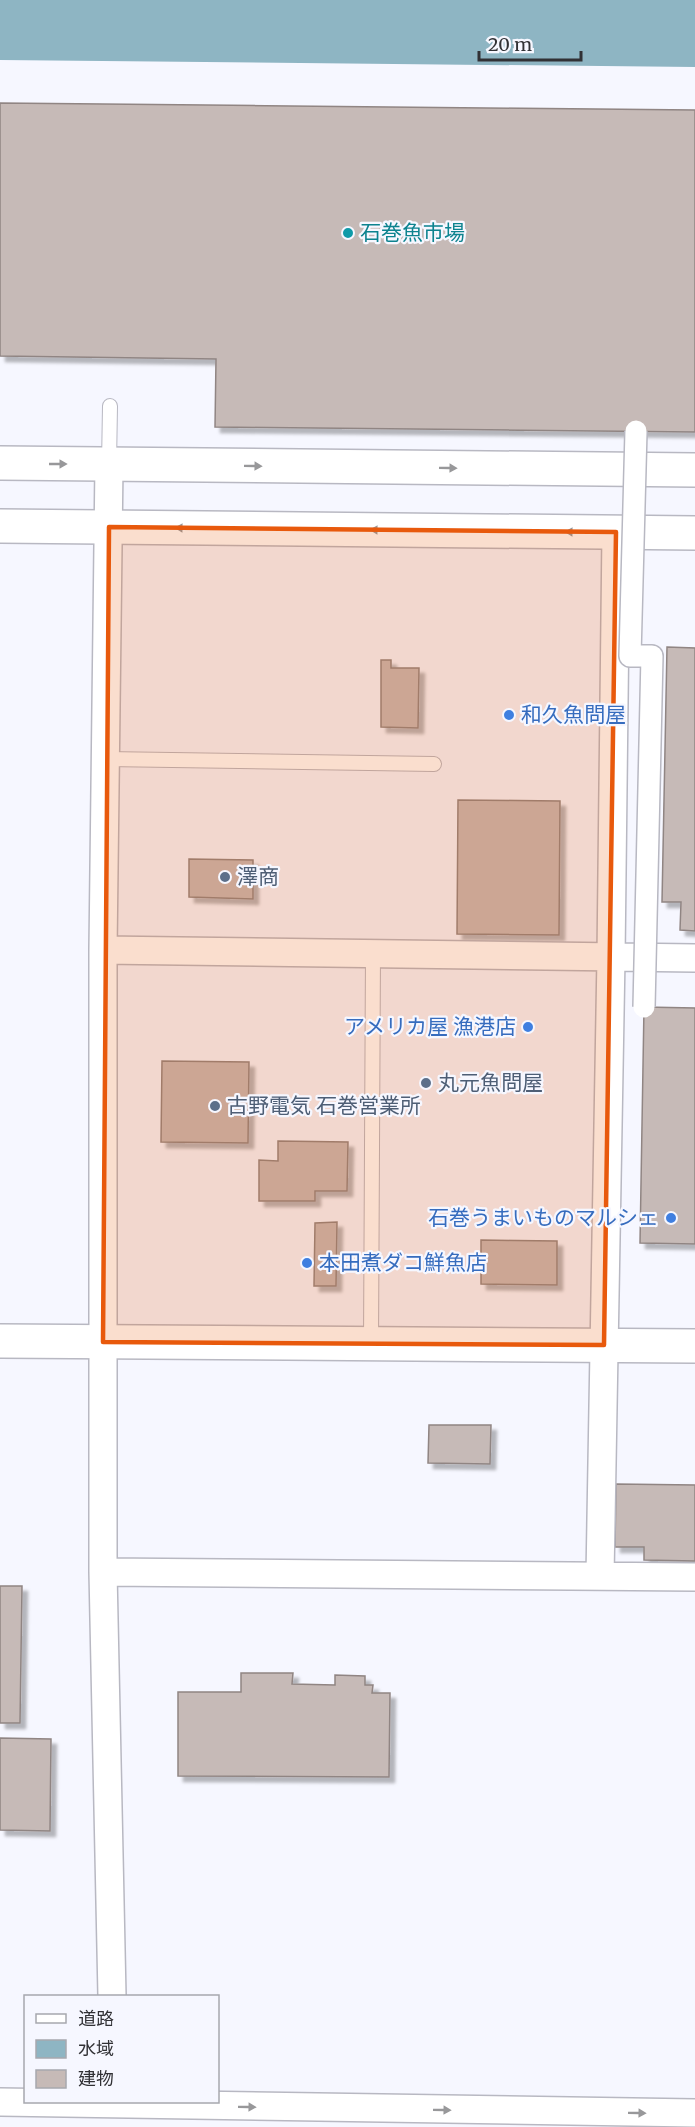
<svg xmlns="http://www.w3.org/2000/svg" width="695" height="2127" font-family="Merriweather,'Noto Sans JP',serif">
	<defs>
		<filter id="shadow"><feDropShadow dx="5.5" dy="5.5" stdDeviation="1.5" flood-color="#0004"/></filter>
	</defs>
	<rect width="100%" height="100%" fill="#f6f7ff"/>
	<!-- water -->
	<path fill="#8eb5c3" d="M0 0H695V67L0 60Z"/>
	<!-- building -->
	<path fill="#c6bab7" stroke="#908583" stroke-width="1.5" filter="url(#shadow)" d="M0 103 695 110V432L215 427 216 359 0 356Z
		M667 647 695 648V931L680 930 681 902H662Z
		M381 660H391V668H419L418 728 381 727Z
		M458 800 560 801 559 935 457 934Z
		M189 859 253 860V899L189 897Z
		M644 1007 695 1008V1244L640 1243Z
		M162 1061 249 1062 248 1143 161 1142Z
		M278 1141 348 1142 347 1191H315V1201H259V1160L278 1161Z
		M337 1222 336 1286H314L315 1223Z
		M481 1240 557 1241V1285L481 1284Z
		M429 1425H491L490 1464 428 1463Z
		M616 1484 695 1485V1561L644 1560V1547H615Z
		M0 1586H22L20 1723H0Z
		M241 1673H293L292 1684 335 1685V1675L365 1676V1685H373L372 1693H390L389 1777 178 1776V1692H241Z
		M0 1738 51 1739 50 1831 0 1830Z"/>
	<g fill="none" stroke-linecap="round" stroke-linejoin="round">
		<defs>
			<path id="service" d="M109 464 110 406
				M105 759 434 764
				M371 1343 373 953"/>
			<path id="minor" d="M109 464 103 950V1572L112 1996
				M103 950 695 958
				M103 1572 695 1577
				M600 1576 611 957 616 532
				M0 2102 695 2113"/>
			<path id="tertiary" d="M0 463 695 470
				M0 526 695 533
				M0 1341 695 1346"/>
		</defs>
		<!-- service casing -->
		<use href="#service" stroke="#b8b8c2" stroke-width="16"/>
		<!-- minor casing -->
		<use href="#minor" stroke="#b8b8c2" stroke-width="30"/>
		<!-- tertiary casing -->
		<use href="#tertiary" stroke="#b8b8c2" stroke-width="36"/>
		<!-- service -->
		<use href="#service" stroke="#fff" stroke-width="14"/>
		<!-- minor -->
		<use href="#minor" stroke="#fff" stroke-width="27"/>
		<!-- tertiary -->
		<use href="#tertiary" stroke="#fff" stroke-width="33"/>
		<defs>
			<path id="pedestrian-bridge" d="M636 431 630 656H652L644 1007"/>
		</defs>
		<!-- pedestrian-bridge casing -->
		<use href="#pedestrian-bridge" stroke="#b8b8c2" stroke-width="24" stroke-linecap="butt"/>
		<!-- pedestrian-bridge -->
		<use href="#pedestrian-bridge" stroke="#fff" stroke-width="21"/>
	</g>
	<!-- one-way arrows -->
	<defs><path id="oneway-solid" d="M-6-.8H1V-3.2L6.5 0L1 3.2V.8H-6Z" transform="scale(1.5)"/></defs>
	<g fill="#98989a">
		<use href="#oneway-solid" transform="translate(58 464)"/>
		<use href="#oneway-solid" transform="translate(253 466) rotate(1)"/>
		<use href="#oneway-solid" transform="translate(448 468) rotate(1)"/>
		<use href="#oneway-solid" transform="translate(184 528) rotate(-179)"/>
		<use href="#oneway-solid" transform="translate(379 530) rotate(-179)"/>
		<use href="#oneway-solid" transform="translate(574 532) rotate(-179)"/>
		<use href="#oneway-solid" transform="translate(247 2107) rotate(1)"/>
		<use href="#oneway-solid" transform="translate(442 2110) rotate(1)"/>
		<use href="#oneway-solid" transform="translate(637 2113) rotate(1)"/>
	</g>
	<!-- marked area -->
	<path fill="#e8590c" fill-opacity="0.2" stroke="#e8590c" stroke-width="4.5" stroke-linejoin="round" d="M109 527 616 532 604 1345 103 1342Z"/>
	<!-- markers -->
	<circle fill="#0f9aa8" stroke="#f6f7ff" stroke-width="2" cx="348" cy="233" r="6"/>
	<g fill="#3f7fe0" stroke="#f6f7ff" stroke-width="2">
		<circle cx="509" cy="715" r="6"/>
		<circle cx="528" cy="1027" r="6"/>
		<circle cx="671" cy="1218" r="6"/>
		<circle cx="307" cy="1263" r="6"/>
	</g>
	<g fill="#5c6f8a" stroke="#f6f7ff" stroke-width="2">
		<circle cx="225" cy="877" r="6"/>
		<circle cx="426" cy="1083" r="6"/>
		<circle cx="215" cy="1106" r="6"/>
	</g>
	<g text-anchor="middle" stroke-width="4.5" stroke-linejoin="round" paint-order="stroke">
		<!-- culture labels -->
		<g font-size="21" fill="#0d838f" stroke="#f6f7ff" text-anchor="start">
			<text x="360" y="240">石巻魚市場</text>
		</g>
		<!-- shop labels -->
		<g font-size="21" fill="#366cbe" stroke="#f6f7ff" text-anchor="start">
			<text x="521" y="722">和久魚問屋</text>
			<text x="516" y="1034" text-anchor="end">アメリカ屋 漁港店</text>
			<text x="659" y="1225" text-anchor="end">石巻うまいものマルシェ</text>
			<text x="319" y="1270">本田煮ダコ鮮魚店</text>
		</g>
		<!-- service labels -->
		<g font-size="21" fill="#4e5e75" stroke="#f6f7ff" text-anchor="start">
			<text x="237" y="884">澤商</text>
			<text x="438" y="1090">丸元魚問屋</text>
			<text x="227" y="1113">古野電気 石巻営業所</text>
		</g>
	</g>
	<!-- legend -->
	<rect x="24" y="1995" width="195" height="108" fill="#f6f7ff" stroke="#a7a8ae" stroke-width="1.5"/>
	<rect x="36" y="2014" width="30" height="9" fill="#ffffff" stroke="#a7a8ae" stroke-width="1.5"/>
	<text x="78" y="2025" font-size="18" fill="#313135">道路</text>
	<rect x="36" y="2040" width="30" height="18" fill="#8eb5c3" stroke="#a7a8ae" stroke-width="1.5"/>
	<text x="78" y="2055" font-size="18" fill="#313135">水域</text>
	<rect x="36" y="2070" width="30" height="18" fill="#c6bab7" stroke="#a7a8ae" stroke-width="1.5"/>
	<text x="78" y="2085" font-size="18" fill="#313135">建物</text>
	<!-- scale -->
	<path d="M479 51v9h102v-9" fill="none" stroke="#313135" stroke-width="3"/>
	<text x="488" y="51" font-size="18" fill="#313135" stroke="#f6f7ff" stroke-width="4.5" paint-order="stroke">20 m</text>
</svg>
